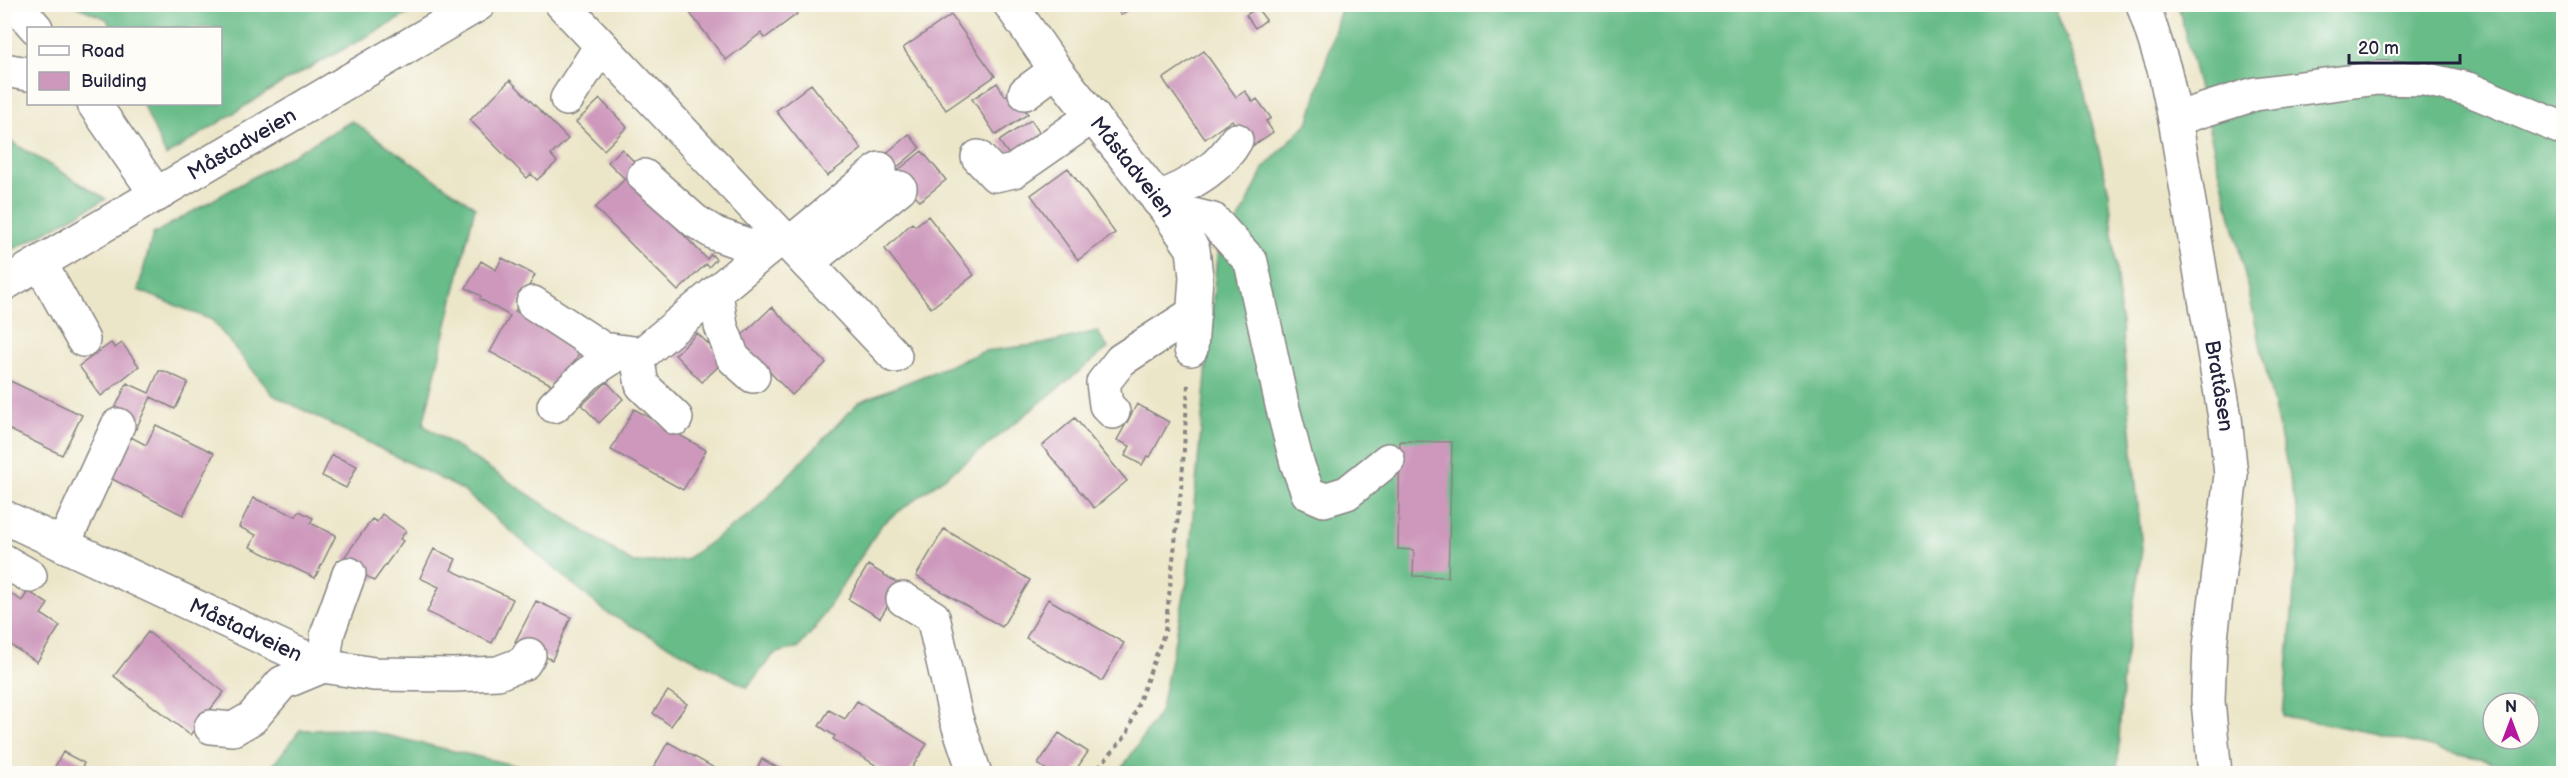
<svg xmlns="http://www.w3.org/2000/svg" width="2568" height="778" font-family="'Balsamiq Sans',sans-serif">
	<rect width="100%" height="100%" fill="#fdfcf7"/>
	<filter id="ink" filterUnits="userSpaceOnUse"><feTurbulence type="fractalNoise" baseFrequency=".0167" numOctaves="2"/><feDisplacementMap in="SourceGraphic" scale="12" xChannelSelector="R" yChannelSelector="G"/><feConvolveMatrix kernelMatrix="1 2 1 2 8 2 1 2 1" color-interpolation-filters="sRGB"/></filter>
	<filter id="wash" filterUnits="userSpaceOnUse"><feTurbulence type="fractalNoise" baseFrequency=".008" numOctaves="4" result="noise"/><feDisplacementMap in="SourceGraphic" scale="24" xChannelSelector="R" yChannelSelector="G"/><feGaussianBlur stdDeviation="1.35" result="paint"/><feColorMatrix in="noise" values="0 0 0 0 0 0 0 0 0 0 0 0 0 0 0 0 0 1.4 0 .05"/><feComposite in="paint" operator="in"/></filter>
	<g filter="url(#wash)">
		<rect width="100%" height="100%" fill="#ece6c9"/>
		<!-- forest -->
		<path fill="#68bc88" stroke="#456f62" stroke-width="1.5" fill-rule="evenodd" d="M73 5 424 4V5L280 84 166 156 143 104H220V28H111L107 19Z
			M1342 5H2054L2079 71 2109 192 2142 550 2123 672 2117 773 1118 774 1160 712 1187 582 1217 255 1244 211 1263 169 1309 121Z
			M2178 5H2563V773H2536L2374 733 2283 716 2300 524 2240 253ZM2493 703H2529V739H2493Z
			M352 121 475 207 423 425 633 563 685 560 753 512 859 402 985 351 1043 344 1097 331 1108 348 975 455 882 524 815 628 799 647 774 654 747 687 607 613 461 489 273 395 212 320 138 290 153 234Z
			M5 138 106 199 5 254Z
			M360 729 547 773H267L300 730Z"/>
		<g id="blocks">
			<!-- building -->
			<path fill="#cd98bc" d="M683 4H789L797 14 765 38 761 33 726 60Z
				M1113 4H1136L1121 15Z
				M1257 8 1266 20 1255 28 1246 15Z
				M951 15 995 76 946 110 903 48Z
				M1204 51 1236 97 1245 91 1253 102 1257 99 1271 118 1266 121 1273 132 1251 147 1232 120 1205 139 1163 79Z
				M510 80 568 139 551 155 557 162 537 180 531 174 527 178 470 120Z
				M997 83 1005 96 1012 91 1028 114 996 135 972 99Z
				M811 84 862 149 827 176 776 111Z
				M600 99 627 127 604 150 576 122Z
				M1031 120 1046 142 1015 163 999 141Z
				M909 134 920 148 894 170 883 156Z
				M622 149 641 169 630 179 707 259 711 254 716 259 709 267 706 264 678 291 595 208 625 179 608 162Z
				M922 151 946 180 920 201 896 172Z
				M1068 168 1115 233 1078 260 1031 195Z
				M928 216 974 275 931 308 885 249 912 223 915 226Z
				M502 258 535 275 515 311 582 348 560 389 490 352 510 316 480 299 481 296 466 288 481 261 496 270Z
				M772 307 826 363 792 395 738 339Z
				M697 333 725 360 702 382 675 355Z
				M111 343 115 348 122 343 139 366 101 396 79 366Z
				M159 371H164L188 382 175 409 151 397 136 429 111 417 127 383 149 393Z
				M4 378 82 415 62 455 4 427Z
				M607 382 623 399 599 423 582 405Z
				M1137 404 1169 422 1150 457 1147 456 1142 465 1125 456 1130 446 1117 440Z
				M634 409 706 450 683 490 611 450Z
				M1075 418 1127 481 1094 508 1042 446Z
				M156 425 214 453 183 515 110 478 131 437 146 445Z
				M1400 441 1452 442 1448 577 1413 576 1414 550 1398 549Z
				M332 455 357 466 346 488 322 476Z
				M253 498 296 516 299 511 313 518 310 523 336 535 315 578 250 547 256 535 239 527Z
				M382 514 406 531 400 539 403 541 374 581 343 559 372 519 377 522Z
				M944 529 1030 580 1002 627 916 576Z
				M434 549 456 559 451 570 513 599 492 643 427 612 439 587 420 578Z
				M868 565 901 585 880 618 848 599Z
				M4 589 22 601 28 591 48 604 41 614 60 626 37 662 4 641Z
				M1048 599 1124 643 1102 681 1026 638Z
				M536 601 571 617 552 660 515 642Z
				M148 632 224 692 190 735 114 676Z
				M668 691 687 704 671 726 653 713Z
				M857 701 927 744 908 774H890L833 739 835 736 819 726 829 710 845 719Z
				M1059 733 1088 752 1073 774H1053L1038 764Z
				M668 742 725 774H650Z
				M63 752 84 763 79 774H51Z
				M762 759 783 771 781 774H754Z"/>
		</g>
	</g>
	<g filter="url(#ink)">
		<use href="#blocks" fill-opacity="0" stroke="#878482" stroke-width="1.5"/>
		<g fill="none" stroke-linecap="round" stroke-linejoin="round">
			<defs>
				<g id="minor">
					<path d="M15 4 36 28"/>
					<path d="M562 4 895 356"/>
					<path id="s1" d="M1010 4 1056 70 1165 208 1193 249 1196 277 1191 349"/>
					<path id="s2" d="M2143 4 2165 72 2175 119 2225 418 2231 475 2210 646 2208 701 2215 774"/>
					<path d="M4 70 28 74"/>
					<path d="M1025 93 1056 70"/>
					<path d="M567 99 601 46"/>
					<path d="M94 104 157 195"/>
					<path d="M2175 119 2255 94 2378 78 2424 79 2468 89 2564 129"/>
					<path d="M978 157 995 175 1014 171 1093 116"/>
					<path d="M644 176 695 221 716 234 765 251"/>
					<path d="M1158 200C1188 184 1219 171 1236 140"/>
					<path d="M1165 208 1213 220 1251 262 1282 405 1297 463 1308 493 1324 500 1347 493 1388 460"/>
					<path d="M789 244 880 169"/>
					<path d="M40 263 83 340"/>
					<path d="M807 263 900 188"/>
					<path id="s3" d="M4 284 479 4"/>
					<path d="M716 292 721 326 733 358 753 376"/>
					<path d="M533 303 603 349 642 354"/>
					<path d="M554 406 587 374 621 352"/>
					<path d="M1113 412 1106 405 1103 383 1121 360 1194 313"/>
					<path d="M676 418 642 385 638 362 642 354 782 237"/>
					<path id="s4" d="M4 517 323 666"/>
					<path d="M63 545 118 425"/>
					<path d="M4 561 30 576"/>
					<path d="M903 599 933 617 956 718 975 774"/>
					<path d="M323 666 328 632 349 574"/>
					<path d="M211 727 233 729 252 718 282 683 323 666 374 674 454 675 498 673 524 663 529 655"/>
				</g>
			</defs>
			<!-- minor casing -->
			<use href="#minor" stroke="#878482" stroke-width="36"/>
			<!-- path -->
			<path stroke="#878482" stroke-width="4" stroke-dasharray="4.5 4.5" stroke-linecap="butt" d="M514 10 522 4
				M1093 774 1127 734 1165 631 1182 481 1188 384"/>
			<!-- minor -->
			<use href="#minor" stroke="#fff" stroke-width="33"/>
		</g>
	</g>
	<g text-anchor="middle" stroke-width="4.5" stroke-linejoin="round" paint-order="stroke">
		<!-- street labels -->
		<g font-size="21" fill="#22223b" stroke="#fdfcf7">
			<text dy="7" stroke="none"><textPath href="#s3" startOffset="276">Måstadveien</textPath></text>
			<text dy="7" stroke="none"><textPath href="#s1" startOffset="204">Måstadveien</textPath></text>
			<text dy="7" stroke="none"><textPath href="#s2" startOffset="390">Brattåsen</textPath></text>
			<text dy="7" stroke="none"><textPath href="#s4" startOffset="267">Måstadveien</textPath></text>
		</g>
	</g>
	<!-- margin -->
	<rect width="2568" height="778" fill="none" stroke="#fdfcf7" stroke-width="24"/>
	<!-- legend -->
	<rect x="27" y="27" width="195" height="78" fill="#fdfcf7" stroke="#a5a5ac" stroke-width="1.5"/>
	<rect x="39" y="46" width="30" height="9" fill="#ffffff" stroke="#a5a5ac" stroke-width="1.5"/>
	<text x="81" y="57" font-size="18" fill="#22223b">Road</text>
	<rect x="39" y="72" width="30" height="18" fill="#cd98bc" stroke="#a5a5ac" stroke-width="1.5"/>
	<text x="81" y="87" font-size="18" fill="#22223b">Building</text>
	<!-- north arrow -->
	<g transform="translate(2511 721)"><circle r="28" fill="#fdfcf7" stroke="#a5a5ac" stroke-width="1.5"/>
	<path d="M0-4.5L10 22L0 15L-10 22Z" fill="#b5179e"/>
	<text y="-9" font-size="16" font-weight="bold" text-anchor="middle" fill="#22223b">N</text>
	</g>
	<!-- scale -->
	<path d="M2349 54v9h111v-9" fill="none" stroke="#22223b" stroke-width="3"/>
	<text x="2358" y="54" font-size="18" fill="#22223b" stroke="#fdfcf7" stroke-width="4.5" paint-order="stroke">20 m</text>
</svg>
